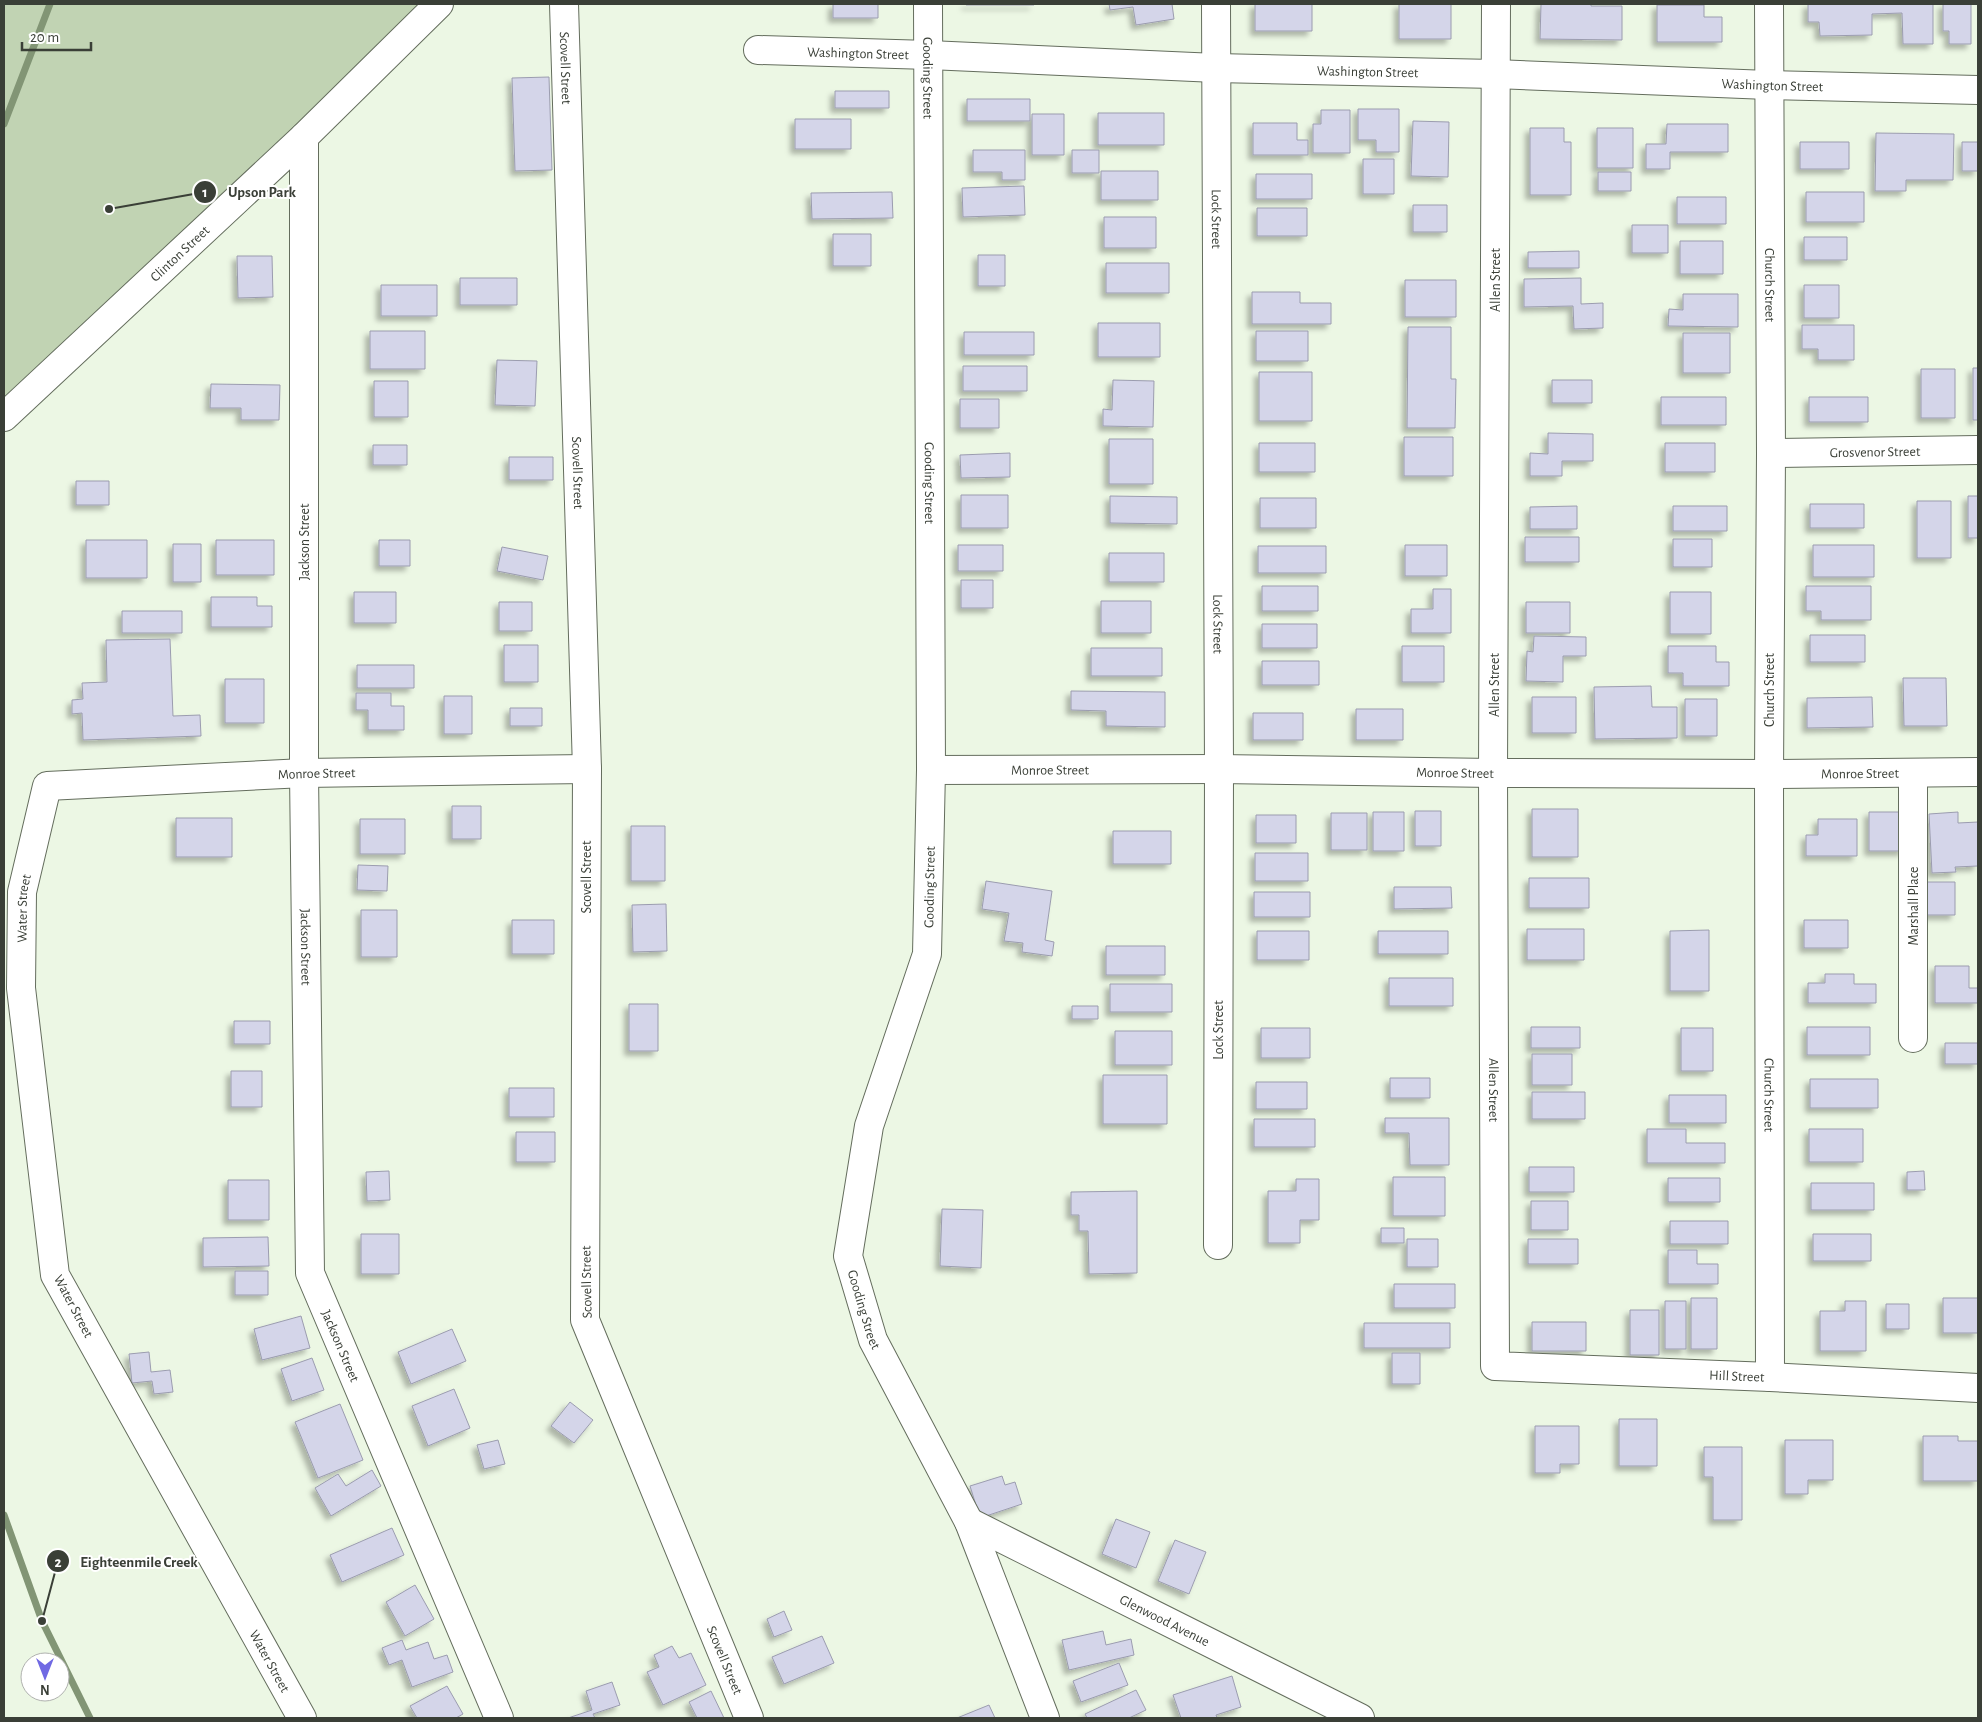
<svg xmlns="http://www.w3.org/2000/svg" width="1982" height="1722" font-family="'Alegreya Sans',sans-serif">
	<defs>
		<filter id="shadow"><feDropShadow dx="-4.5" dy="4.5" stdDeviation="2.5" flood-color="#0004"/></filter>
	</defs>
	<rect width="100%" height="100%" fill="#ecf7e4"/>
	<!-- park -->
	<path fill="#c1d3b3" d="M4 4H426L4 415Z"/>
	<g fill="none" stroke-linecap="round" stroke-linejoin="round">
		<!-- stream -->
		<path stroke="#829575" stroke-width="7" d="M4 124 50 4
			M4 1515 42 1621 90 1718"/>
	</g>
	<!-- building -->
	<path fill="#d4d5e9" stroke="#9b9caf" filter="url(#shadow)" d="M833 4H878V18H833Z
		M966 4H1034V5H966Z
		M1109 4H1172L1174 19 1136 25 1133 7 1110 10Z
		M1255 4H1312V31H1255Z
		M1399 4H1451V39H1399Z
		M1541 4H1591V6H1622V40L1540 39Z
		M1808 4H1933V44H1903L1902 13 1872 14V35L1820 36 1819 22H1808Z
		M1943 4H1971V44H1949V31H1943Z
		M1657 5H1704V17H1722V42H1657Z
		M549 77 552 170 515 171 512 78Z
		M835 91H889V108H835Z
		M967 99H1030V121H967Z
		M1358 109H1399V152H1376V140H1358Z
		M1321 110H1350V153H1313V124H1321Z
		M1098 113H1164V145H1098Z
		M1032 114H1064V155H1032Z
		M795 119H851V149H795Z
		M1413 121 1449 122 1448 177 1411 176Z
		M1253 123H1297V140H1308V155H1253Z
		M1667 124H1728V152H1670V169H1646V144H1666Z
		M1530 128H1564V142H1571V195H1530Z
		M1597 128H1633V168H1597Z
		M1876 133 1954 134 1953 180H1906V191H1875Z
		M1800 142H1849V169H1800Z
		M1962 142H1978V171H1962Z
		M973 150H1025V180H1002V172H973Z
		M1072 150H1099V173H1072Z
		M1363 159H1394V194H1363Z
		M1101 171H1158V200H1101Z
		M1598 172H1631V191H1598Z
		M1256 174H1312V199H1256Z
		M1024 186 1025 215 963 217 962 188Z
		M892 192 893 218 812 219 811 193Z
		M1806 192H1864V222H1806Z
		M1677 197H1726V224H1677Z
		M1413 205H1447V232H1413Z
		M1257 208H1307V236H1257Z
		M1104 217H1156V248H1104Z
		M1632 225H1668V253H1632Z
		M833 234H871V266H833Z
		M1804 237H1847V260H1804Z
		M1680 241H1723V274H1680Z
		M1579 251V268H1528V252Z
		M978 255H1005V286H978Z
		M237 256H272L273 297 238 298Z
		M1106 263H1169V293H1106Z
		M460 278H517V305H460Z
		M1581 278V304L1603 303V328L1574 329 1573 306 1524 307V279Z
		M1405 280H1456V317H1405Z
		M381 285H437V316H381Z
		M1804 285H1839V318H1804Z
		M1252 292H1300V303H1331V324H1252Z
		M1683 294H1738V327L1668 326 1669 309 1683 310Z
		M1098 323H1160V357H1098Z
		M1802 325H1854V360H1818V349H1802Z
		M1408 327H1451V379H1456L1455 428H1407Z
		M370 331H425V369H370Z
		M1256 331H1308V361H1256Z
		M964 332H1034V355H964Z
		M1683 333H1730V373H1683Z
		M497 360 537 361 535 406 495 405Z
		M963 366H1027V391H963Z
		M1973 368H1978V420H1973Z
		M1921 369H1955V418H1921Z
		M1259 372H1312V421H1259Z
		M1113 380 1154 381 1153 427 1103 426V409L1112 410Z
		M1552 380H1592V403H1552Z
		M374 381H408V417H374Z
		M211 384 280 385 279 420H241V408H210Z
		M1661 397H1726V425H1661Z
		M1809 397H1868V422H1809Z
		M960 399H999V428H960Z
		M1548 433 1593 434V461H1562V476H1530V453L1548 454Z
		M1404 437H1453V476H1404Z
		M1109 439H1153V484H1109Z
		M1259 443H1315V472H1259Z
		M1665 443H1715V472H1665Z
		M373 445H407V465H373Z
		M1010 453V477L961 478 960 455Z
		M509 457H553V480H509Z
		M76 481H109V505H76Z
		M961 495H1008V528H961Z
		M1110 496 1177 497V524L1110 523Z
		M1968 496H1978V538H1968Z
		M1260 498H1316V528H1260Z
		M1917 501H1951V558H1917Z
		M1810 504H1864V528H1810Z
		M1577 506V529H1530V507Z
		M1673 506H1727V531H1673Z
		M1525 537H1579V562H1525Z
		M1673 539H1712V567H1673Z
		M86 540H147V578H86Z
		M216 540H274V575H216Z
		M379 540H410V566H379Z
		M173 544H201V582H173Z
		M958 545H1003V571H958Z
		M1405 545H1447V576H1405Z
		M1813 545H1874V577H1813Z
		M1258 546H1326V573H1258Z
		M502 547 548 556 543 580 497 571Z
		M1109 553H1164V582H1109Z
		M961 580H993V608H961Z
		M1262 586H1318V611H1262Z
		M1806 586H1871V620H1821V611H1806Z
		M1433 589H1451V633H1411V609H1433Z
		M354 592H396V623H354Z
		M1670 592H1711V634H1670Z
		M211 597H257V606H272V627H211Z
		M1101 601H1151V633H1101Z
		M499 602H532V631H499Z
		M1526 602H1570V633H1526Z
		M122 611H182V633H122Z
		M1262 624H1317V648H1262Z
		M1810 635H1865V662H1810Z
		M1534 636 1586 637V656H1563V682L1526 681 1527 651 1533 652Z
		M170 639 173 716 200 715 201 736 83 740 82 713 72 714V700L83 699 82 683 107 682 106 640Z
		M504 645H538V682H504Z
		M1402 646H1444V682H1402Z
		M1668 646H1716V662H1729V686H1683V673H1668Z
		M1091 648H1162V676H1091Z
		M1262 661H1319V685H1262Z
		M357 665H414V688H357Z
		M1903 678H1946L1947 726H1904Z
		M225 679H264V723H225Z
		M1651 686 1652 707H1677V738L1595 739 1594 687Z
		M1071 691 1165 692V727L1106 726V711L1071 710Z
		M356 693H391V706H404V730H368V710H356Z
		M444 696H472V734H444Z
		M1532 697H1576V733H1532Z
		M1872 697 1873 727 1807 728V698Z
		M1685 699H1717V736H1685Z
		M510 708H542V726H510Z
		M1356 709H1403V740H1356Z
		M1253 713H1303V740H1253Z
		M452 806H481V839H452Z
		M1532 809H1578V857H1532Z
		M1415 811H1441V846H1415Z
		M1373 812H1404V851H1373Z
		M1869 812H1904V851H1869Z
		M1958 812V823L1978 822V866L1955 867 1956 872 1932 873 1929 814Z
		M1331 813H1367V850H1331Z
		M1256 815H1296V843H1256Z
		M176 818H232V857H176Z
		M360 819H405V854H360Z
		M1818 819H1857V856H1806V835H1818Z
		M631 826H665V881H631Z
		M1113 831H1171V864H1113Z
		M1255 853H1308V881H1255Z
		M358 865 388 866 387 891 357 890Z
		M1529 878H1589V908H1529Z
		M986 881 1052 891 1045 940 1054 942 1052 956 1022 952 1023 943 1004 941 1009 913 982 909Z
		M1923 882H1955V915H1923Z
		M1394 887H1451L1452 908 1394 909Z
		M1254 892H1310V917H1254Z
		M666 904 667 951 633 952 632 905Z
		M361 910H397V957H361Z
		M512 920H554V954H512Z
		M1804 920H1848V948H1804Z
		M1527 929H1584V960H1527Z
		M1709 930V991H1670V931Z
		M1257 931H1309V960H1257Z
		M1378 931H1448V954H1378Z
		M1106 946H1165V975H1106Z
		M1935 966H1969V988H1978V1003H1935Z
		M1825 974H1854V984H1876V1003H1808V983H1825Z
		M1389 978H1453V1006H1389Z
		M1110 984H1172V1012H1110Z
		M629 1004H658V1051H629Z
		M1072 1006H1098V1019H1072Z
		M234 1021H270V1044H234Z
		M1531 1027H1580V1048H1531Z
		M1807 1027H1870V1055H1807Z
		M1261 1028H1310V1058H1261Z
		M1681 1028H1713V1071H1681Z
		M1115 1031H1172V1065H1115Z
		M1945 1043H1978V1064H1945Z
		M1532 1054H1572V1085H1532Z
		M231 1071H262V1107H231Z
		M1103 1075H1167V1124H1103Z
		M1390 1078H1430V1098H1390Z
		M1810 1079H1878V1108H1810Z
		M1256 1082H1307V1109H1256Z
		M509 1088H554V1117H509Z
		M1532 1092H1585V1119H1532Z
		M1669 1095H1726V1123H1669Z
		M1385 1118H1449V1165H1410L1409 1133H1385Z
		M1254 1119H1315V1147H1254Z
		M1647 1129H1686V1143H1725V1163H1647Z
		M1809 1129H1863V1162H1809Z
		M516 1132H555V1162H516Z
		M1529 1167H1574V1192H1529Z
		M389 1171 390 1200 367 1201 366 1172Z
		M1924 1171 1925 1190H1907V1172Z
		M1393 1177H1445V1216H1393Z
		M1668 1178H1720V1202H1668Z
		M1296 1179H1319V1220H1300V1243H1268V1191H1296Z
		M228 1180H269V1220H228Z
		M1811 1183H1874V1210H1811Z
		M1137 1191V1273L1089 1274 1088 1231H1079V1215H1071V1192Z
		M1531 1201H1568V1230H1531Z
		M942 1209 983 1210 981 1268 940 1266Z
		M1670 1221H1728V1244H1670Z
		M1381 1228H1404V1243H1381Z
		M361 1234H399V1274H361Z
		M1813 1234H1871V1261H1813Z
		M268 1237 269 1266 203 1267V1238Z
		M1407 1239H1438V1267H1407Z
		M1528 1239H1578V1264H1528Z
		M1668 1250H1697V1264H1718V1284H1668Z
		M235 1271H268V1295H235Z
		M1394 1284H1455V1308H1394Z
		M1691 1298H1717V1349H1691Z
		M1943 1298H1978V1333H1943Z
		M1665 1301H1686V1349H1665Z
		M1845 1301H1866V1351H1820V1311H1845Z
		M1886 1304H1909V1329H1886Z
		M1630 1310H1659V1355H1630Z
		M301 1316 310 1348 262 1360 254 1329Z
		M1532 1322H1586V1351H1532Z
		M1364 1323H1450V1348H1364Z
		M452 1329 466 1361 411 1384 398 1352Z
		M149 1352 151 1372 170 1370 173 1392 154 1394 152 1381 132 1383 129 1354Z
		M1392 1353H1420V1384H1392Z
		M312 1358 324 1390 292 1401 281 1369Z
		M454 1389 470 1428 428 1446 412 1406Z
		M570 1402 593 1420 574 1443 551 1426Z
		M340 1404 363 1460 318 1478 295 1422Z
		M1619 1419H1657V1466H1619Z
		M1535 1426H1579V1464H1560V1473H1535Z
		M1923 1436H1958V1441H1978V1481H1923Z
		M498 1440 505 1464 484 1469 477 1445Z
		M1785 1440H1833V1480H1808V1494H1785Z
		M1704 1447H1742V1520H1713V1477H1704Z
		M372 1470 381 1486 331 1516 315 1488 338 1474 346 1486Z
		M1002 1476 1005 1485 1015 1482 1022 1504 980 1518 970 1486Z
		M1116 1519 1150 1532 1136 1568 1102 1554Z
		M392 1528 404 1555 342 1582 330 1555Z
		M1175 1540 1206 1552 1189 1594 1158 1581Z
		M415 1585 434 1619 405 1636 386 1602Z
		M784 1611 792 1630 774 1637 767 1619Z
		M1103 1631 1106 1645 1131 1639 1134 1655 1069 1670 1062 1640Z
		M822 1636 834 1663 784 1684 772 1657Z
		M402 1640 406 1650 428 1642 434 1659 447 1655 453 1672 412 1687 402 1660 389 1665 382 1648Z
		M672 1646 679 1658 691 1653 706 1685 663 1705 647 1672 659 1667 654 1655Z
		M1119 1663 1128 1685 1081 1702 1073 1681Z
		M1232 1676 1241 1707 1216 1715 1217 1718H1181L1173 1695Z
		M612 1682 620 1705 593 1714 595 1718H568L592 1710 586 1691Z
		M447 1686 463 1714 456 1718H417L410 1706Z
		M1136 1690 1146 1710 1129 1718H1087L1085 1714Z
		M711 1691 724 1718H697L689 1702Z
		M989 1705 995 1718H957Z"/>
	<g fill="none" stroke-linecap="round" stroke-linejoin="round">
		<defs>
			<g id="minor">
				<path id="s1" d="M564 4 587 769 585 1320 749 1718"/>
				<path id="s2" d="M928 4 931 770 927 954 869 1126 848 1256 873 1340 969 1522 1045 1718"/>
				<path id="s3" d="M1216 4 1219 769 1218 1245"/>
				<path id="s4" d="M1496 4 1493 773 1495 1366 1770 1377 1978 1388"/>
				<path id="s5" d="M1769 4 1771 453 1769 774 1770 1377"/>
				<path id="s6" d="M758 50 929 55 1216 68 1495 74 1768 85 1978 90"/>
				<path id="s7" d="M304 137V773L310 1273 499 1718"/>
				<path id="s8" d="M1771 453 1978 450"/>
				<path id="s9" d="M931 770 1219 769 1493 773 1769 774 1978 772"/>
				<path d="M1913 773V1038"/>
				<path id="s10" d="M969 1522 1360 1718"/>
				<path id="s11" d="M302 1718 55 1275 21 988 22 892 47 786 304 773 587 769"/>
			</g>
			<g id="major">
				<path id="s12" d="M4 417 304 137 439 4"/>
			</g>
		</defs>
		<!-- minor casing -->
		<use href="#minor" stroke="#646d5d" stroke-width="30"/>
		<!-- major casing -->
		<use href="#major" stroke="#646d5d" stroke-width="30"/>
		<!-- minor -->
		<use href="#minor" stroke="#fff" stroke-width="28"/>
		<!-- major -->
		<use href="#major" stroke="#fff" stroke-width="28"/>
	</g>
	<g text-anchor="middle" stroke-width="4" stroke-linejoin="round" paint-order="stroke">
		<!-- street labels -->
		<g font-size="14" fill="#3a3f37" stroke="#fff">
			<text dy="5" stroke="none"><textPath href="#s6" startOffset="100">Washington Street</textPath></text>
			<text dy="5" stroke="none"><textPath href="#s1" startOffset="64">Scovell Street</textPath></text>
			<text dy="5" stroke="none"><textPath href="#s6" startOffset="610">Washington Street</textPath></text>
			<text dy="5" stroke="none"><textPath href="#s2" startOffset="74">Gooding Street</textPath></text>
			<text dy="5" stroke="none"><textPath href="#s6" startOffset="1015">Washington Street</textPath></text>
			<text dy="5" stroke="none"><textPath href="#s3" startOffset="215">Lock Street</textPath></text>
			<text dy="5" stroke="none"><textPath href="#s12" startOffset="240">Clinton Street</textPath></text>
			<text transform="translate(1495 280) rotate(-90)" y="5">Allen Street</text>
			<text dy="5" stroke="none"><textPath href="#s5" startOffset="281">Church Street</textPath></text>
			<text dy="5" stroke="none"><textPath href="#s8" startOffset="104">Grosvenor Street</textPath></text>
			<text dy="5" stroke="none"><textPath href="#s1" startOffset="469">Scovell Street</textPath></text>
			<text dy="5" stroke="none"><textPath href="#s2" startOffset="479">Gooding Street</textPath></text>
			<text transform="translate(304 542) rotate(-90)" y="5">Jackson Street</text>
			<text dy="5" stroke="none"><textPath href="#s3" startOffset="620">Lock Street</textPath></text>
			<text transform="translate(1494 685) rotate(-90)" y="5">Allen Street</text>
			<text transform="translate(1769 690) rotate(-90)" y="5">Church Street</text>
			<text dy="5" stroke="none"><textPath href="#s9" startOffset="119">Monroe Street</textPath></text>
			<text dy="5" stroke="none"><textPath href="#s9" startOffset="524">Monroe Street</textPath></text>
			<text dy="5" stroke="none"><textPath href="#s11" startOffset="1271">Monroe Street</textPath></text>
			<text dy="5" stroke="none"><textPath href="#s9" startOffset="929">Monroe Street</textPath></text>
			<text transform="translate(586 877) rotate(-90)" y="5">Scovell Street</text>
			<text transform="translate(929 887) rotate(-89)" y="5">Gooding Street</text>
			<text transform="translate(1913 906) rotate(-90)" y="5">Marshall Place</text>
			<text dy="5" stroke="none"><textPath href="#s11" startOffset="876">Water Street</textPath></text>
			<text dy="5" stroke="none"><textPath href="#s7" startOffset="810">Jackson Street</textPath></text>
			<text transform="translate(1218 1030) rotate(-90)" y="5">Lock Street</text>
			<text dy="5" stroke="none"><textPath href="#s4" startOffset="1086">Allen Street</textPath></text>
			<text dy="5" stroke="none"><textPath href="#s5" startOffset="1091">Church Street</textPath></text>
			<text transform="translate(586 1282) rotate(-91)" y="5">Scovell Street</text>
			<text transform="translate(74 1306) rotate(62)" y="5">Water Street</text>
			<text dy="5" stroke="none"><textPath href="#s2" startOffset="1319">Gooding Street</textPath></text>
			<text dy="5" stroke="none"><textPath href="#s7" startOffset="1215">Jackson Street</textPath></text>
			<text dy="5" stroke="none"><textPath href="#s4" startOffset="1604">Hill Street</textPath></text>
			<text dy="5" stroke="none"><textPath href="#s10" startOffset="219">Glenwood Avenue</textPath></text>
			<text dy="5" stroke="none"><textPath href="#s1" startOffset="1684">Scovell Street</textPath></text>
			<text transform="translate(270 1661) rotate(61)" y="5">Water Street</text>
		</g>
	</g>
	<!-- callouts -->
	<path fill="none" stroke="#3a3f37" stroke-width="2" d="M109 209L205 192M42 1621L58 1561"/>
	<g fill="#3a3f37" stroke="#fff" stroke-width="2">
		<circle cx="109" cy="209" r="5"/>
		<circle cx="42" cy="1621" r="5"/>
		<circle cx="205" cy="192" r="12"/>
		<circle cx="58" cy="1561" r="12"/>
	</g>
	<g font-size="15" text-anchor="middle" font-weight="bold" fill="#fff">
		<text x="205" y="197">1</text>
		<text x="58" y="1567">2</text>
	</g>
	<g font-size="15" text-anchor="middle" font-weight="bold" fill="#3a3f37" stroke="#fff" stroke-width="4" stroke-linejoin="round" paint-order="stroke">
		<text x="262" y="197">Upson Park</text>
		<text x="139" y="1567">Eighteenmile Creek</text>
	</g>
	<!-- border -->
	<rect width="1982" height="1722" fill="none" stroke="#3a3f37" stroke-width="10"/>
	<!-- north arrow -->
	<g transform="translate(45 1677) rotate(180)"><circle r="24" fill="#ffffff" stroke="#b0b2af"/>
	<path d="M0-4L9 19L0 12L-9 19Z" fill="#7069e3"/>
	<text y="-8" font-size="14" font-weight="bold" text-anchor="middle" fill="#3a3f37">N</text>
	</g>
	<!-- scale -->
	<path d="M22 42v8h69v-8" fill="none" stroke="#3a3f37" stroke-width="2.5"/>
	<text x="30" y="42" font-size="15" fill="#3a3f37" stroke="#ffffff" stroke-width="4" paint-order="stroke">20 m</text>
</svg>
